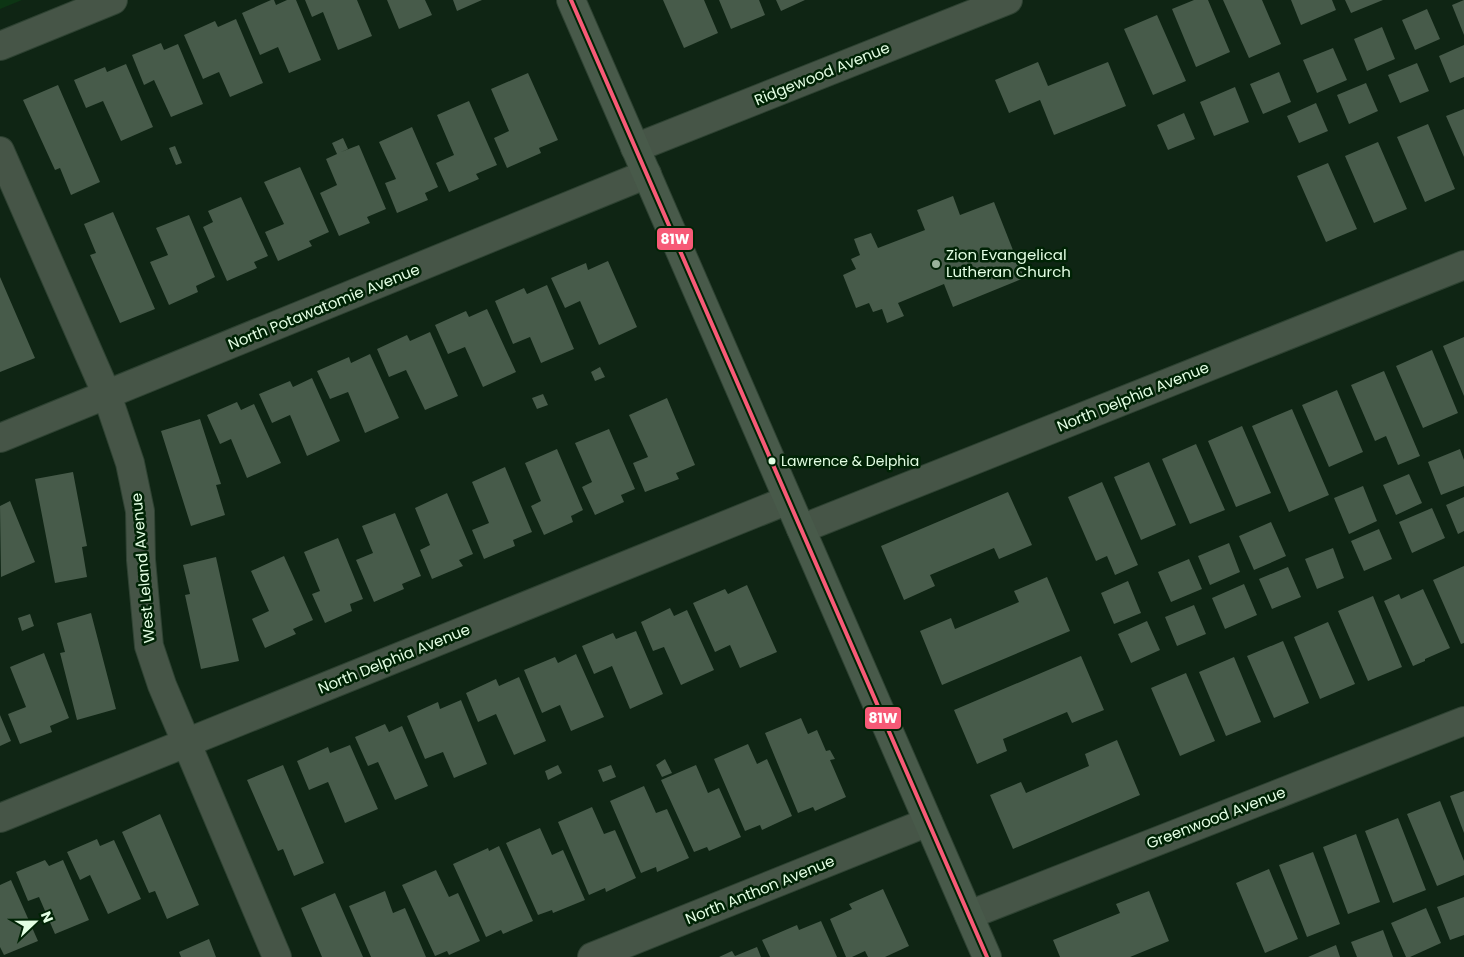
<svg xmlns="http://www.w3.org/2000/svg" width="1464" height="957" font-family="Poppins,sans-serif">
	<rect width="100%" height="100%" fill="#0f2514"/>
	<!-- built -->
	<path fill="#0d3514" d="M0 0H22L0 9Z"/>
	<!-- building -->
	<path fill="#475b4a" d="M271 0H274L276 5 287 0H296L321 60 289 73 278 47 260 55 242 13Z
		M305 0H357L372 36 338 50 323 12 312 17Z
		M387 0H425L432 15 399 29Z
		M453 0H482L457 11Z
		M663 0H704L718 33 684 48Z
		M719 0H759L765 15 731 29Z
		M776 0H805L781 11Z
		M1194 0H1208L1230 52 1196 67 1172 9Z
		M1223 0H1262L1281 44 1249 58Z
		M1291 0H1332L1336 10 1301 25Z
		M1345 0H1383L1351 13Z
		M1464 0V35L1452 5Z
		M1427 9 1440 39 1415 50 1402 20Z
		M1157 15 1186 81 1153 95 1124 29Z
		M236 19 263 83 230 97 219 72 203 79 184 35 215 21 218 27Z
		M1382 27 1395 59 1367 71 1354 39Z
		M161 43 164 50 178 44 203 104 171 117 154 80 144 85 132 55Z
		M1464 45V77L1450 83 1439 56Z
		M1333 48 1347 80 1317 93 1303 60Z
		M1038 62 1048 86 1108 62 1126 106 1054 135 1040 100 1009 113 995 80Z
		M1417 63 1429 91 1400 103 1388 75Z
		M126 64 153 127 121 141 103 101 86 108 74 80 105 67 107 72Z
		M1279 72 1291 102 1263 114 1250 84Z
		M528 73 558 140 539 148 541 153 507 168 494 138 509 131 491 89Z
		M1366 83 1378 111 1349 124 1337 95Z
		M58 85 100 182 71 195 60 168 55 170 23 100Z
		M1235 87 1249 122 1214 136 1200 102Z
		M469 101 497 165 476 174 479 179 449 192 436 163 454 155 437 115Z
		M1316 103 1328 131 1299 143 1287 116Z
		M1464 109V157L1446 116Z
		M1184 113 1195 139 1168 150 1157 125Z
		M1428 124 1455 189 1425 202 1397 137Z
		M412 127 438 187 425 193 428 200 397 213 385 183 396 179 379 142Z
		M343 138 348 149 341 152 359 145 386 209 367 217 370 223 339 236 320 193 337 185 326 159 337 154 332 143Z
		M1378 142 1407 209 1374 223 1345 156Z
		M175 146 182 163 176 165 169 148Z
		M1328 163 1357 229 1326 242 1297 176Z
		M300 167 329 232 309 241 312 246 278 261 265 232 284 224 264 182Z
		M953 196 960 215 994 202 1024 278 953 307 944 284 898 303 904 316 887 323 882 309 873 312 869 303 856 308 843 275 856 269 851 259 860 255 854 239 871 233 878 248 925 230 917 210Z
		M241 197 268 256 254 262 257 268 227 281 203 227 213 222 208 211Z
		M113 212 155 309 120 323 90 255 96 253 84 224Z
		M189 215 215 277 196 286 198 292 169 305 150 262 168 255 156 228Z
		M608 261 637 327 599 345 580 301 565 308 551 278 586 263 588 270Z
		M0 277 35 358 0 372Z
		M547 285 574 349 541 363 530 337 513 344 495 301 524 288 527 294Z
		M487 309 516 372 483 387 465 347 448 354 435 325 466 311 469 317Z
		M430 332 458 396 425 410 406 370 389 377 377 349 407 335 410 341Z
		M1464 337V396L1443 346Z
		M1432 350 1458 413 1423 428 1396 366Z
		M370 354 399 418 365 433 348 392 330 399 317 371 349 357 351 363Z
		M600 367 605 377 595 381 591 372Z
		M1384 371 1420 456 1398 465 1386 436 1375 441 1351 385Z
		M312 378 340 441 307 456 290 415 272 423 259 394 290 381 293 387Z
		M1337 390 1363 452 1329 467 1302 405Z
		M543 394 548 405 537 409 532 398Z
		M667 398 695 465 676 473 679 479 645 492 633 463 648 457 629 415Z
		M237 402 241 410 254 404 281 463 247 478 231 439 220 444 207 415Z
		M1292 409 1329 495 1289 512 1252 426Z
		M200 419 221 484 216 485 225 515 191 526 161 431Z
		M1242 426 1271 493 1236 507 1208 441Z
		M609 429 635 489 621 495 624 502 595 515 582 487 592 482 575 443Z
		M1196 444 1225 510 1190 524 1162 459Z
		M557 449 583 510 571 516 573 522 544 535 531 506 541 501 525 463Z
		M1460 449 1464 460V486L1441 495 1428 462Z
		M1149 462 1176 525 1141 540 1114 477Z
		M505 467 532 532 513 540 515 546 484 559 472 530 489 523 472 482Z
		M73 472 87 546 82 547 87 577 55 583 35 479Z
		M1409 474 1422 503 1396 515 1383 485Z
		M1102 482 1138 565 1115 575 1107 556 1096 561 1068 497Z
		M1363 486 1377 521 1349 534 1334 498Z
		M1008 492 1032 545 999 559 994 548 930 575 935 586 904 600 881 546Z
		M447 493 473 554 459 560 463 566 432 579 420 550 430 545 415 508Z
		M1464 497V531L1458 534 1446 505Z
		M10 501 35 562 1 577 0 506Z
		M1432 508 1445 538 1412 553 1399 522Z
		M395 513 421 576 402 584 404 589 374 602 356 560 373 553 362 526Z
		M1271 522 1286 556 1254 570 1239 536Z
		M1379 529 1392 559 1364 571 1351 541Z
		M338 538 363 599 350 604 352 611 325 623 312 594 320 591 304 552Z
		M1229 543 1240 572 1210 585 1198 556Z
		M1333 548 1344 578 1317 589 1305 559Z
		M284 556 313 620 293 629 296 634 265 648 252 619 269 611 251 571Z
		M216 557 239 661 201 669 185 595 190 594 183 565Z
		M1189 559 1202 589 1171 602 1158 572Z
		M1464 566V643L1461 644 1433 580Z
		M1288 567 1301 597 1272 609 1259 579Z
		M1047 577 1070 631 942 685 920 631 951 618 955 629 1019 602 1014 591Z
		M1128 581 1141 613 1114 624 1101 593Z
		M1244 584 1257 615 1225 629 1212 598Z
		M747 585 777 652 740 668 730 645 715 652 693 603 725 589 728 594Z
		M1423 589 1450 648 1425 659V661L1413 666 1384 601 1399 594 1401 599Z
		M1373 596 1402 667 1368 681 1338 611Z
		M1194 605 1206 634 1177 646 1165 617Z
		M670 608 674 616 687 610 714 670 681 685 664 647 653 651 641 622Z
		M91 613 116 709 77 720 60 653 65 652 57 623Z
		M30 614 34 626 22 631 18 618Z
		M1147 621 1160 650 1131 663 1118 634Z
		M1328 622 1355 684 1320 699 1294 637Z
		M636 631 663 694 630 709 612 666 594 674 582 646 613 633 616 639Z
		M1283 641 1309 703 1274 718 1247 656Z
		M44 653 69 718 50 726 52 732 20 744 8 714 26 707 10 667Z
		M576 654 604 717 571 731 560 705 542 713 524 670 555 657 558 663Z
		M1081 656 1104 710 1072 723 1067 712 1003 739 1007 751 977 764 954 710Z
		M1234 657 1261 722 1226 736 1199 672Z
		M1186 673 1215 741 1180 756 1151 688Z
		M519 677 546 741 514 755 496 714 478 722 466 693 496 679 499 686Z
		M461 700 487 764 454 778 443 752 425 759 407 716 438 702 440 709Z
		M0 715 11 741 0 746Z
		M801 718 808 734 817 730 826 751 830 750 835 759 830 760 846 797 815 811 813 807 798 813 765 733Z
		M385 724 389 732 402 726 428 786 395 800 378 762 368 766 355 737Z
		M1117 740 1140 795 1013 849 990 795 1021 782 1026 793 1089 766 1085 754Z
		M748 744 757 764 767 759 792 816 762 830 760 825 745 831 714 759Z
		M350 745 378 809 345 823 328 782 309 790 297 761 328 747 330 753Z
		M665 759 672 773 662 777 656 765Z
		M283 765 324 863 294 876 283 849 278 851 247 780Z
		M558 765 562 773 548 780 545 771Z
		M611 765 616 777 603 782 598 770Z
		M696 765 708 793 719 788 741 837 709 851 707 847 694 852 661 780Z
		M644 786 656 813 667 809 689 858 657 872 656 867 641 873 610 801Z
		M1464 791V833L1450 796Z
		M1440 801 1464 861V875L1437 886 1407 814Z
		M592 807 604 834 615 830 636 878 606 892 605 888 589 895 558 822Z
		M160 814 199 905 167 919 155 891 149 893 122 832Z
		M1398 818 1426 890 1393 903 1365 831Z
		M540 828 552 855 563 850 585 900 553 913 552 910 538 915 506 843Z
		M1356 834 1380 902 1348 914 1323 847Z
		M97 839 100 846 114 840 141 899 108 914 90 875 80 880 67 852Z
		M499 846 533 921 503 934 501 930 486 937 453 864 488 848 489 851Z
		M1313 852 1340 924 1307 937 1279 865Z
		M45 860 49 866 63 860 89 920 55 934 39 897 28 901 16 872Z
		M1269 869 1298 939 1265 953 1236 883Z
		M436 870 449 897 458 893 480 941 449 955 447 951 435 956 402 885Z
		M11 880 38 941 4 955 0 947V885Z
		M883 889 909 946 885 957H868L865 951 852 957H846L830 919 852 909 849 904Z
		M385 891 393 913 405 908 426 957H371L349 906Z
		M1149 891 1169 941 1130 957H1060L1053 940 1120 913 1116 904Z
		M335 893 363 957H322L301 908Z
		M1464 897V935L1450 940 1437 907Z
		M1426 908 1441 943 1410 957H1406L1391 923Z
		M821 921 837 957H770L762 940 797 925 799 930Z
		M1383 930 1393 957H1357L1351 942Z
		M209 939 216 957H181L179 952Z
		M1336 945 1340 957H1308Z
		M757 947 761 957H719L732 951 735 956Z"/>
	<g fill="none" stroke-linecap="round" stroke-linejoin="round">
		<defs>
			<path id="minor" d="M0 46 113 0
				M635 148 1008 0
				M0 151 107 395 130 463 140 511 141 560 149 646 162 685 277 957
				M0 438 647 174
				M801 529 1464 265
				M0 818 788 500
				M969 915 1464 721
				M592 957 928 822"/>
			<path id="major" d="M571 0 987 957"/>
		</defs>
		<!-- minor casing -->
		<use href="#minor" stroke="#2e4232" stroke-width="30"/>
		<!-- major casing -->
		<use href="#major" stroke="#2e4232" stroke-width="30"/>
		<!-- minor -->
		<use href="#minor" stroke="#465547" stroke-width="28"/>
		<!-- major -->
		<use href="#major" stroke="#485a4a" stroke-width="28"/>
		<defs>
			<path id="bus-1" d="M571 0 987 957"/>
		</defs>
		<!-- bus-1 casing -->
		<use href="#bus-1" stroke="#002305" stroke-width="8"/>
		<!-- bus-1 -->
		<use href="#bus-1" stroke="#f75a77" stroke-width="4"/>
	</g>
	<!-- markers -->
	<circle fill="#99b29b" stroke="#002305" stroke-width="2" cx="936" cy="264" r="5"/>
	<circle fill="#e3fee4" stroke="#002305" stroke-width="2" cx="772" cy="461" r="4.5"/>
	<g text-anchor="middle" stroke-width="5" stroke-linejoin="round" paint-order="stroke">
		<!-- bus labels -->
		<g font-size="14" fill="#e3fee4" stroke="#002305" text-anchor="start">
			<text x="781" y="466">Lawrence &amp; Delphia</text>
		</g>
		<!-- street labels -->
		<g font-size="15" fill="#e3fee4" stroke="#002305">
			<text transform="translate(822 74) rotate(-22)" y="5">Ridgewood Avenue</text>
			<text transform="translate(324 307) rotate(-22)" y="5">North Potawatomie Avenue</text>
			<text transform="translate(1133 397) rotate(-22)" y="5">North Delphia Avenue</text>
			<text transform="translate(143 568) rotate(-95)" y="5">West Leland Avenue</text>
			<text transform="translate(394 659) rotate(-22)" y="5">North Delphia Avenue</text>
			<text transform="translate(1216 818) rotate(-21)" y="5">Greenwood Avenue</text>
			<text transform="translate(760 890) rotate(-22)" y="5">North Anthon Avenue</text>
		</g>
		<!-- poi labels -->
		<g font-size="15" fill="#e3fee4" stroke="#002305" text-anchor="start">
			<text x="946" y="260">Zion Evangelical<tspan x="946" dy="17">Lutheran Church</tspan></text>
		</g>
	</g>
	<g stroke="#002305" stroke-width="2">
		<rect x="656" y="227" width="38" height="24" rx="5" fill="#f75a77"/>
		<rect x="864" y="706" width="38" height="24" rx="5" fill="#f75a77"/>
	</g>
	<g font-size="14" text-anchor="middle" font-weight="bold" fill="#fff">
		<text x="675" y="244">81W</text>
		<text x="883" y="723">81W</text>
	</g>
	<!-- north arrow -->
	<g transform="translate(35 922) rotate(68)" stroke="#002305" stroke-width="4" paint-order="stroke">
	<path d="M0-4L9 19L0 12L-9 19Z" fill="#e3fee4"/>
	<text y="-8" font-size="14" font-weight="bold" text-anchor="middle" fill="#e3fee4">N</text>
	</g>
</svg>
